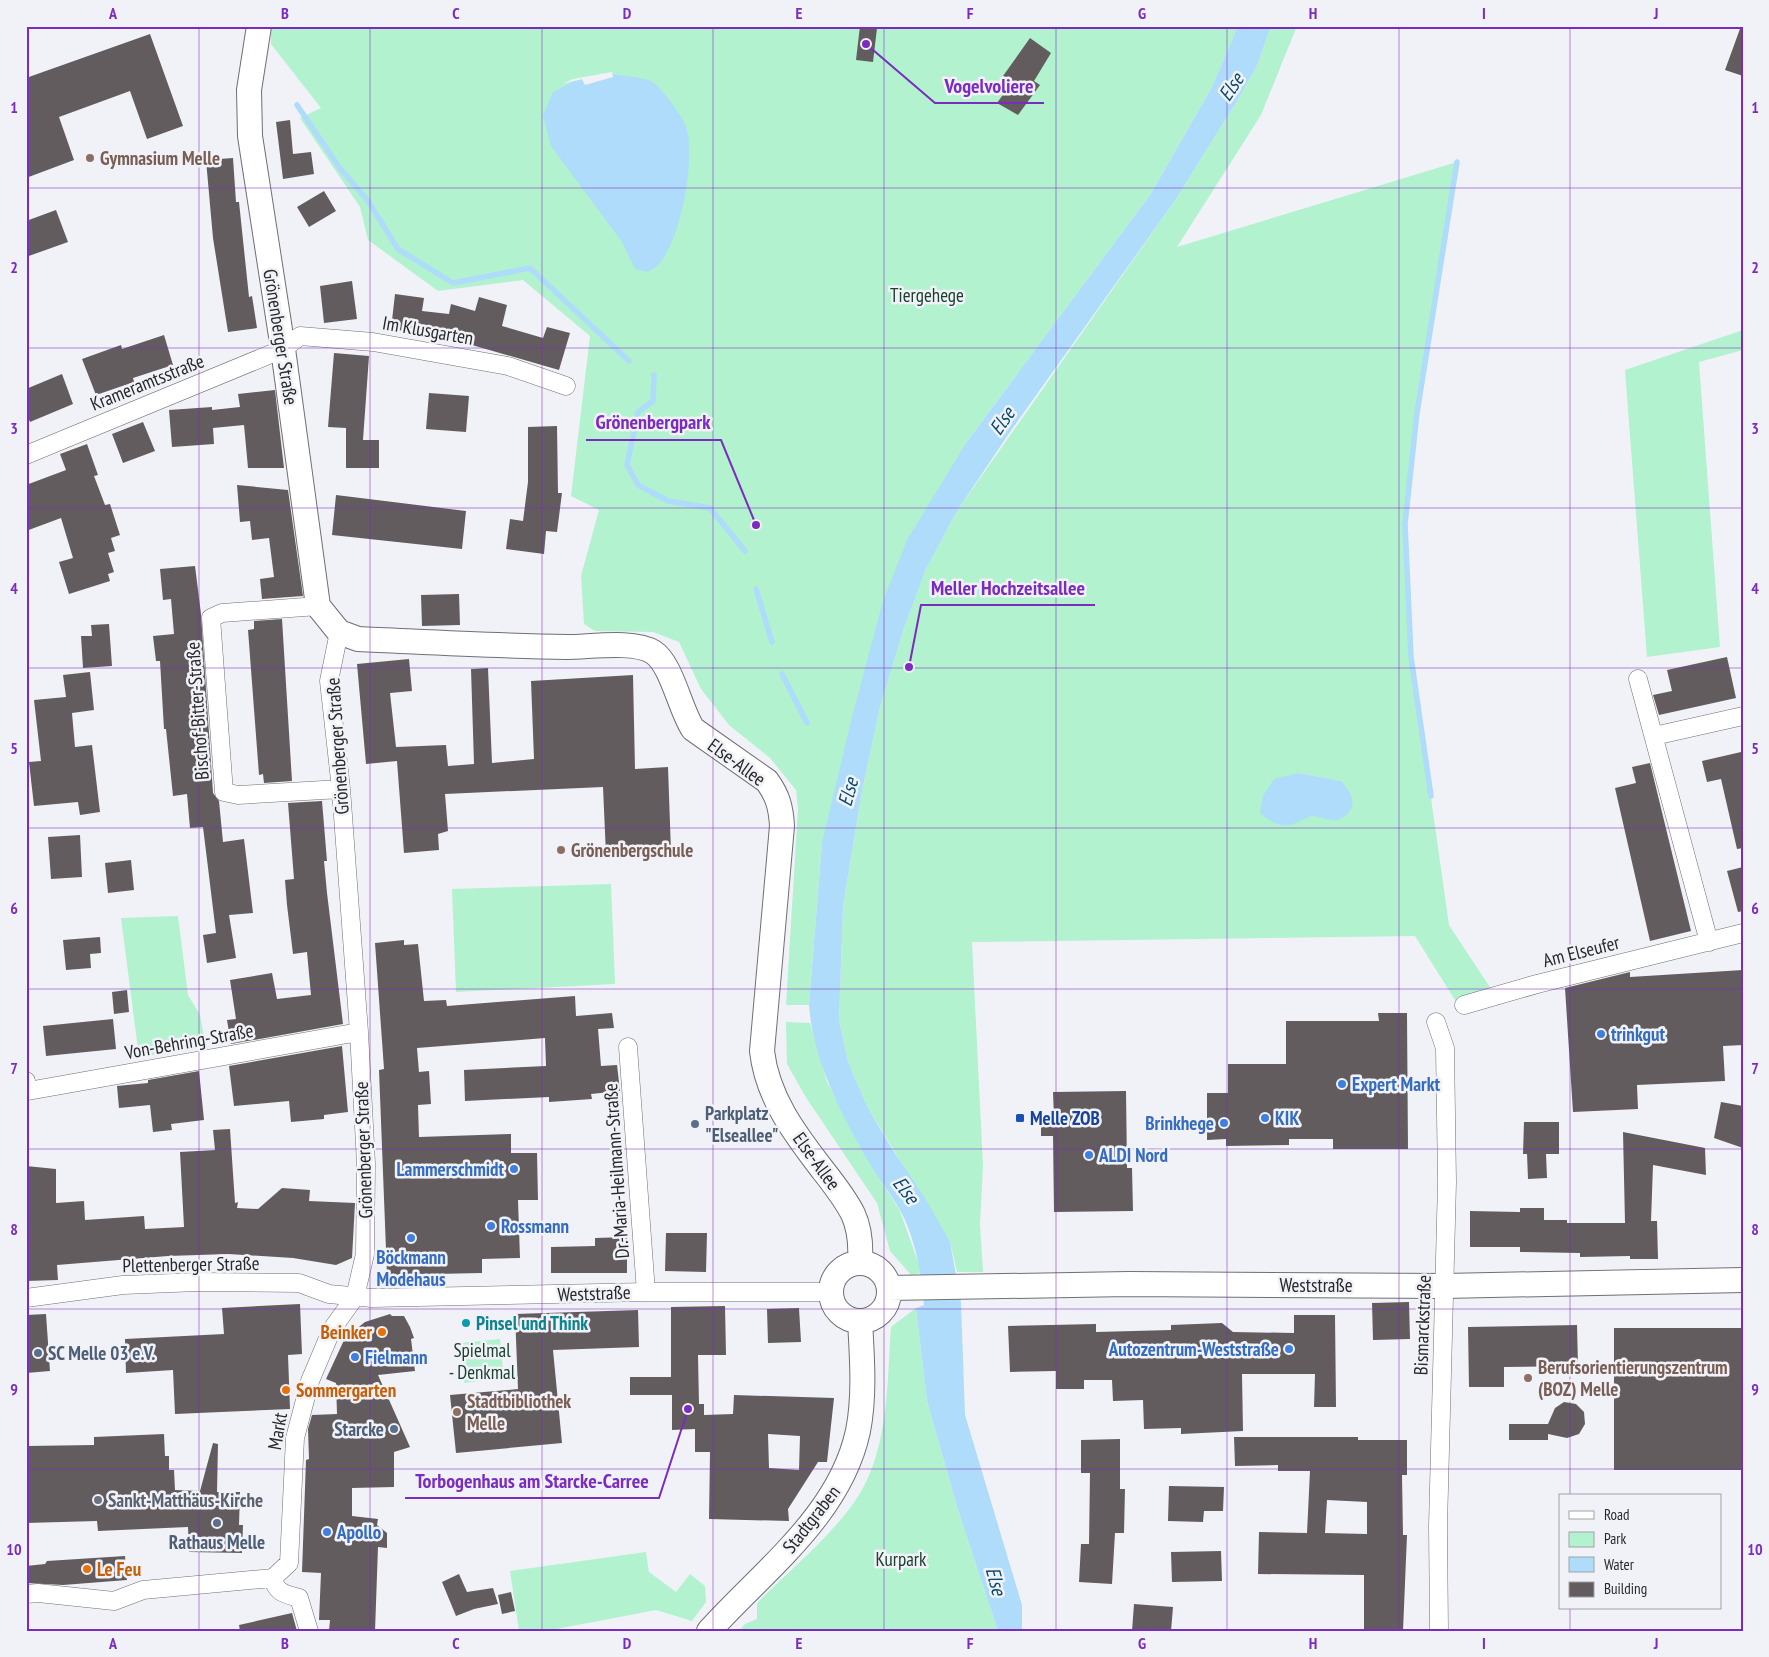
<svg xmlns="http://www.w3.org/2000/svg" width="1769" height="1657" font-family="'PT Sans Narrow',sans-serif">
	<rect width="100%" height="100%" fill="#f1f2f8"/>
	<!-- green -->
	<path fill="#b2f2cf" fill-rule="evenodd" d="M271 26H1238L1212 87 1150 195 966 443 822 843 809 1005H786L798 809 796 790 770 758 729 725 701 689 679 642 653 632 595 631 584 624 581 576 599 510 571 496 590 336 523 280 438 291 368 240 360 207 300 118 321 108 271 44Z
		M1271 26H1297L1261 115 1177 247 1457 162 1417 413 1405 524 1411 657 1449 925 1493 992 1455 1000 1415 936 972 942 983 1166 980 1224 983 1272H957L950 1242 868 1108 848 1062 839 1020 843 906 862 791 880 707 904 628 926 569 957 511 1176 199 1237 101 1257 66ZM1299 773 1341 781 1331 820 1321 816H1309Z
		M1743 330V350L1699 362 1720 647 1647 657 1625 370Z
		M611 884 615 984 456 992 452 889Z
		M178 916 188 995 200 1015 206 1048 139 1057 121 918Z
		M786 1022 810 1023 827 1082 869 1162 900 1211 922 1273 911 1275 890 1251 877 1203 807 1099 787 1064Z
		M916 1308 927 1401 958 1510 998 1631H739L745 1624 757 1619V1603C789 1571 835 1533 859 1495 889 1446 887 1382 891 1327Z
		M500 1339 504 1379 464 1383 460 1343Z
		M646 1552 649 1572 676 1592 690 1574 705 1586 706 1602 692 1621 656 1610 546 1631H519L510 1571Z"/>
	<!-- water -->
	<path fill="#aedcfa" d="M1238 26H1271L1257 66 1237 101 1176 199 1010 432 957 511 926 569 904 628 880 707 862 791 843 906 839 1020 848 1062 868 1108 891 1147 928 1203 950 1242 961 1303 965 1415 1022 1605V1631H998L958 1510 927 1401 916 1308 924 1305C922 1275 915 1237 900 1210 890 1193 878 1178 868 1161 841 1113 813 1061 809 1005L822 843 852 717 883 601 907 540 966 443 1150 195 1212 87Z
		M613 74C624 76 646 77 654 83 664 92 684 117 687 130 695 162 681 237 660 263 657 267 652 269 648 272L635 269 622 242 551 146 543 115 553 92 574 81Z
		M1299 773 1341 781C1351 792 1359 805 1345 816 1341 819 1335 821 1331 820 1324 819 1319 816 1312 816 1307 817 1303 820 1298 822 1282 829 1273 824 1260 813L1263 796 1274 779Z"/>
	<!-- pier -->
	<path fill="#f1f2f8" d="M612 72 613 77 585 85 582 79 562 84 573 79Z"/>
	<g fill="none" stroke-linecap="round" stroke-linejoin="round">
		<!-- stream -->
		<path stroke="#aedcfa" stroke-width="5.5" d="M297 105 339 167 368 201 398 249 453 283 530 268 629 361
			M654 375 653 401 638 412 627 465 638 485 668 501 710 508 745 551
			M756 589 772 642
			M782 674 807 723
			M1431 796 1411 657 1405 524 1417 413 1457 162"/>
	</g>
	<!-- building -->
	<path fill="#625c5f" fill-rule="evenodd" d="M860 26 877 28 873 62 856 60Z
		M1741 26H1743V76L1725 70Z
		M150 34 183 126 147 139 130 91 59 117 74 160 26 178V78Z
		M1030 38 1051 53 1034 81 1040 85 1018 115 997 103 1013 81 1003 76Z
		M290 120 293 154 311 152 314 174 283 179 276 122Z
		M233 158 236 202H239L249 297 252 296 257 328 228 332 213 238 206 160Z
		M324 191 336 211 309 227 297 207Z
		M56 210 68 242 26 257V221Z
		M352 281 357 319 324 323 320 286Z
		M395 294 424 298 422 311 449 314 451 304 475 311 479 297 507 305 502 326 543 338 547 327 570 333 559 370 420 330 419 333 391 329Z
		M164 335 173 365 133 378 134 382 96 395 82 359 121 345 122 349Z
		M334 353 369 356 363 440H379V468H346V428L328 427Z
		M62 374 73 404 30 422 26 413V389Z
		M275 390 284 468H248L244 425 213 428 214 444 172 447 169 410 212 407V410L240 407 238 394Z
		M429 393 469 396 466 432 426 429Z
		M143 422 155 451 123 463 112 434Z
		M557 426 558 493H562L557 532 546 531 544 554 506 549 510 519 523 521 528 482V427Z
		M87 444 98 475 94 476 105 505 110 504 120 535 111 538 115 551 108 553 114 572 108 574 110 581 69 594 59 562 73 558 61 518 26 531V485L66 470 60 454Z
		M237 485 288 490 303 596 262 599 260 579 274 577 269 538 252 540 250 521 240 522Z
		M336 495 466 511 462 549 332 535Z
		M195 566 201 614 213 793 219 801 223 842 244 839 253 913 229 915 236 958 207 963 203 935 216 933 203 827 190 828 187 794 173 796 166 729H164L160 661H156L153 636 174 634 171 599 163 600 160 569Z
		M459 594 460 625 422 626 421 595Z
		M282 619 292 781 264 783 263 774 259 775 248 630 254 629V621Z
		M109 624 112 666 83 668 81 636H92L91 625Z
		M1727 657 1736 698 1659 715 1653 695 1672 691 1667 670Z
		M409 659 412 691 390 693 396 747 446 745 448 766 474 764 471 669 488 668 492 763 534 759 531 681 633 675 635 769 668 767 671 852 606 855 603 787 445 794 448 831 438 834 439 850 404 853 397 761 366 764 357 664Z
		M90 672 94 710 72 713 75 747 92 745 100 812 80 815 78 802 34 806 29 762 41 761 34 700 66 697 63 675Z
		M1741 752 1743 761V848L1737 849 1721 779 1707 782 1702 761Z
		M1650 763 1691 931 1650 941 1615 788 1636 783 1632 767Z
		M322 801 327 861H324L327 893 343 1024 231 1044 227 1020 236 1019 230 980 272 973 277 999 311 995 307 952 293 954 287 905 285 880 294 879 288 803Z
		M80 835 82 877 51 879 48 837Z
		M131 860 134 890 108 893 105 863Z
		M1743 867V911L1738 912 1727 871Z
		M100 937 101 953 90 954 91 968 66 970 63 940Z
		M404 940V945L418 944 424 1001 446 1000 447 1006 575 996 576 1016 612 1013 614 1028 598 1029 601 1066 617 1065 620 1091 591 1094 592 1099 549 1102V1097L465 1101 464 1070 546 1066 545 1038 417 1048 419 1072 429 1071 431 1104 418 1105 419 1137 511 1134V1153H537L538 1200H518L520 1258 482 1259V1273L387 1275 379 1070 384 1069 375 943Z
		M1743 970V1045L1723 1046 1725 1081 1637 1085 1638 1109 1573 1112 1565 988 1630 972V977Z
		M127 990 129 1012 114 1014 112 992Z
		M1378 1013H1407L1408 1149H1333V1139H1289V1145L1226 1146V1139L1207 1140V1093H1228V1064H1286V1021H1379Z
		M113 1019 116 1049 46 1056 43 1026Z
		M342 1046 348 1112 324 1115V1119L291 1122 289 1101 234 1106 229 1066Z
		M199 1071 204 1120 171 1124 172 1130 153 1132 150 1105 119 1108 117 1086 148 1083V1080Z
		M1126 1091 1127 1168H1132L1133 1211 1054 1212 1053 1136H1041V1118H1054L1053 1092Z
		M1721 1102 1743 1106V1148L1714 1138Z
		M1524 1122H1559V1154H1546L1547 1178 1528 1179 1527 1154H1523Z
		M230 1129 235 1203 238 1202 237 1208 258 1209 282 1188 310 1190 309 1201 355 1203 352 1258 336 1265 293 1258 228 1254 168 1256 57 1265 58 1280 26 1281V1166L56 1169V1203L84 1201 85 1220 144 1216 145 1229 184 1227 180 1152 215 1150 213 1130Z
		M1623 1132 1705 1148 1706 1175 1653 1165 1651 1221H1657L1658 1259H1630V1256L1580 1257V1253L1520 1252V1247H1470V1211L1520 1212V1208H1544V1220H1567V1223H1625Z
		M666 1233H707L706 1272 665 1271Z
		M627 1237V1273H551V1247L595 1246V1238Z
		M1409 1302 1410 1339 1373 1340 1372 1303Z
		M300 1304 302 1354 288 1355 290 1409 175 1414 173 1370 126 1373 125 1339 224 1334 222 1308Z
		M725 1306 726 1355H698L699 1404H704V1415L733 1414 734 1395 834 1398 827 1462H818L788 1509 789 1521 709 1519 710 1452H695V1429L672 1430V1395H630V1377H671V1307ZM768 1434 800 1436 799 1470 769 1468Z
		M799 1308 801 1342 768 1343 767 1309Z
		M638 1310 639 1347 553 1350 562 1443 456 1453 450 1395 518 1389 515 1314Z
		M46 1314 50 1371 26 1373V1315Z
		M390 1314 392 1316H404L410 1327 414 1338 411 1339 415 1371 378 1375 410 1447 394 1452V1487L352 1488V1516L378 1519 377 1525 387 1533V1548L378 1547 375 1631H329L330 1620H319L321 1573 302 1572 306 1460 309 1459 308 1429 312 1415 337 1414 336 1383 326 1379 345 1338 365 1322Z
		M1294 1315H1335L1336 1407H1314L1315 1374H1242L1243 1431 1181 1434V1428L1144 1429 1143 1400 1113 1401 1112 1380H1084V1389H1056V1371L1010 1372 1008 1326 1096 1324V1332L1171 1330V1325L1222 1323 1233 1332 1294 1333Z
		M1577 1325 1578 1366 1504 1367V1387H1469L1468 1327Z
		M1614 1328H1743V1470H1614Z
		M1564 1402 1576 1404 1584 1412 1585 1424 1579 1434 1567 1438 1548 1434V1440H1509V1424H1548L1555 1408Z
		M164 1434 165 1456H169V1470H174L175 1490 200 1491 213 1443 218 1444 217 1492H240L239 1525H243L242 1553 189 1552 188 1527 98 1531 97 1521 26 1523V1446L94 1445V1437Z
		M1234 1437H1358V1440H1407V1475H1402L1403 1535H1407L1403 1631H1364V1575L1258 1574 1259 1532 1307 1533 1310 1471H1278V1465L1235 1466ZM1327 1500 1367 1502V1534L1325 1533Z
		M1120 1439V1489H1125L1124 1533H1115L1112 1584 1079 1582 1081 1544H1089L1090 1473H1081V1440Z
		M1169 1486 1224 1487 1223 1511H1204L1203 1522 1168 1521Z
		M1221 1551 1222 1581 1172 1582 1171 1552Z
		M125 1556 127 1580 63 1585 26 1583V1566L45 1564 47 1561Z
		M459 1574 467 1592 493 1588 498 1604 474 1609 456 1616 442 1582Z
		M511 1592 515 1611 502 1614 498 1595Z
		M1134 1604 1173 1607 1171 1631H1132Z
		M292 1613 297 1631H240L239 1625Z"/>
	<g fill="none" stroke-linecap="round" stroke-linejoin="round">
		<defs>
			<path id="street" d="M26 455 283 349 300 336 373 342 508 366 566 386
				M318 606 222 613 211 618 224 792 238 795 341 789
				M1638 679 1709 942
				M1654 736 1743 716
				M1464 1005 1537 984 1743 933
				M1436 1022 1445 1048 1447 1182 1438 1526 1439 1631
				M628 1047 646 1292
				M26 1081 28 1091 359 1032
				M26 1298 123 1285 198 1282 299 1283 329 1294 372 1298 646 1292H832
				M273 1578 289 1563 295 1438 310 1381 332 1329 355 1297 365 1254 366 1164 359 1032 341 789 329 681 339 632
				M26 1594 38 1593 114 1601 143 1590 273 1578C276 1593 285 1594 299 1598L309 1631"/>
			<path id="secondary" d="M259 26 249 90 250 136 283 349 318 606 339 632 358 639C427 642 497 646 567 647 590 647 634 640 653 652 672 664 680 710 693 729L767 781C778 796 781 808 782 826L762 1051C767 1097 795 1134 822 1169 833 1183 845 1198 853 1214 860 1229 861 1247 860 1263
				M831 1292a29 29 0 1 1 58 0a29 29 0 1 1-58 0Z
				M889 1288 1129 1284 1444 1286 1743 1280
				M709 1631C764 1570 840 1515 858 1431 865 1396 862 1357 860 1321"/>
		</defs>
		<!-- street casing -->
		<use href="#street" stroke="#6f6f75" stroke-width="19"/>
		<!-- secondary casing -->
		<use href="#secondary" stroke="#6f6f75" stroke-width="26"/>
		<!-- street -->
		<use href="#street" stroke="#fff" stroke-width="18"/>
		<!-- secondary -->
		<use href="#secondary" stroke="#fff" stroke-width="24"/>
	</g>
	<!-- grid -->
	<path fill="none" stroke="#7b2cbf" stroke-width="1" stroke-opacity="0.55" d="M199 26V1631M370 26V1631M542 26V1631M713 26V1631M884 26V1631M1056 26V1631M1227 26V1631M1399 26V1631M1570 26V1496M26 188H1743M26 348H1743M26 508H1743M26 668H1743M26 828H1743M26 989H1743M26 1149H1743M26 1309H1743M26 1469H1743M1570 1608V1631"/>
	<!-- markers -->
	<g fill="#8d6e63" stroke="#f1f2f8" stroke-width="2">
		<circle cx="90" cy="158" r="5"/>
		<circle cx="561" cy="850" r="5"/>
		<circle cx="1528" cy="1378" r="5"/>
		<circle cx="457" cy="1412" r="5"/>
	</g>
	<g fill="#3f7fe0" stroke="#f1f2f8" stroke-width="2">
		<circle cx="1601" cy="1034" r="5"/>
		<circle cx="1342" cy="1084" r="5"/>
		<circle cx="1265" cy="1118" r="5"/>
		<circle cx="1224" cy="1123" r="5"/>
		<circle cx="1089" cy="1155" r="5"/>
		<circle cx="514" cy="1169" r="5"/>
		<circle cx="491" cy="1226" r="5"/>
		<circle cx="411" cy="1238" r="5"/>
		<circle cx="1289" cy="1349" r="5"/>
		<circle cx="355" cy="1357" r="5"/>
		<circle cx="327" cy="1532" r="5"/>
	</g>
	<rect fill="#1a4fb4" stroke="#f1f2f8" stroke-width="2" x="1015" y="1113" width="10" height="10" rx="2.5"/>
	<g fill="#5c6f8a" stroke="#f1f2f8" stroke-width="2">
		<circle cx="695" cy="1124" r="5"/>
		<circle cx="38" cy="1353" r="5"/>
		<circle cx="394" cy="1429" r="5"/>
		<circle cx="217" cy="1523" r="5"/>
	</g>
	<circle fill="#0f9aa8" stroke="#f1f2f8" stroke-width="2" cx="466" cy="1323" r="5"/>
	<g fill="#e8710a" stroke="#f1f2f8" stroke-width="2">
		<circle cx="382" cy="1332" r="5"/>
		<circle cx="286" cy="1390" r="5"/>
		<circle cx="87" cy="1569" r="5"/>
	</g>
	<circle fill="#6b7280" stroke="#f1f2f8" stroke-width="2" cx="98" cy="1500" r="5"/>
	<g text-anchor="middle" stroke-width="5" stroke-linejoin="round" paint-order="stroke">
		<!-- education labels -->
		<g font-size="19" font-weight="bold" fill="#785e54" stroke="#f1f2f8" text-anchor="start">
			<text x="100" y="165">Gymnasium Melle</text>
			<text x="571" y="857">Grönenbergschule</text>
			<text x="1538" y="1374">Berufsorientierungszentrum<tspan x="1538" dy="22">(BOZ) Melle</tspan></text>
			<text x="467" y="1408">Stadtbibliothek<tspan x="467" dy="22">Melle</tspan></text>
		</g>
		<!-- park labels -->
		<g font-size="19" fill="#1a402d" stroke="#f1f2f8">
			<text x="927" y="302">Tiergehege</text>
			<text x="482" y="1357">Spielmal<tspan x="482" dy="22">- Denkmal</tspan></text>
			<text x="901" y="1566">Kurpark</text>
		</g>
		<!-- street labels -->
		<g font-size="19" fill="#28282a" stroke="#f1f2f8">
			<text transform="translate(428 330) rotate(10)" y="7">Im Klusgarten</text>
			<text transform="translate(281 337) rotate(81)" y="7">Grönenberger Straße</text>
			<text transform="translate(147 382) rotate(-22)" y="7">Krameramtsstraße</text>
			<text transform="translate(197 711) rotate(-94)" y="7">Bischof-Bitter-Straße</text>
			<text transform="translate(337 746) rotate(-94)" y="7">Grönenberger Straße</text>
			<text transform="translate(737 762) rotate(36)" y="7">Else-Allee</text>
			<text transform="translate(1581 951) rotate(-14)" y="7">Am Elseufer</text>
			<text transform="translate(189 1041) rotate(-10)" y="7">Von-Behring-Straße</text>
			<text transform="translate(363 1150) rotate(-92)" y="7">Grönenberger Straße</text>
			<text transform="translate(817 1161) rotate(54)" y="7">Else-Allee</text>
			<text transform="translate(616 1171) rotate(-94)" y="7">Dr.-Maria-Heilmann-Straße</text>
			<text transform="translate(191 1264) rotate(-1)" y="7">Plettenberger Straße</text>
			<text x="1316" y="1292">Weststraße</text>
			<text transform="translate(594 1293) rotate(-2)" y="7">Weststraße</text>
			<text transform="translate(1422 1325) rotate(-88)" y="7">Bismarckstraße</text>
			<text transform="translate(277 1431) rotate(-80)" y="7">Markt</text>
			<text transform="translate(811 1519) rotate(-52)" y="7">Stadtgraben</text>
		</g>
		<!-- shop labels -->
		<g font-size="19" font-weight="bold" fill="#366cbe" stroke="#f1f2f8" text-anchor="start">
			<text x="1611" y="1041">trinkgut</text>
			<text x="1352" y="1091">Expert Markt</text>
			<text x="1275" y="1125">KIK</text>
			<text x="1214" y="1130" text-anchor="end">Brinkhege</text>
			<text x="1099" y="1162">ALDI Nord</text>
			<text x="504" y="1176" text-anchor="end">Lammerschmidt</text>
			<text x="501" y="1233">Rossmann</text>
			<text x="411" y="1264" text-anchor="middle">Böckmann<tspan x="411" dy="22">Modehaus</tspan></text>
			<text x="1279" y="1356" text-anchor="end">Autozentrum-Weststraße</text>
			<text x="365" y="1364">Fielmann</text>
			<text x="337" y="1539">Apollo</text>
		</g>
		<!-- service labels -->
		<g font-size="19" font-weight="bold" fill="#4e5e75" stroke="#f1f2f8" text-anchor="start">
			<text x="705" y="1120">Parkplatz<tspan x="705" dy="22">"Elseallee"</tspan></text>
			<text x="48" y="1360">SC Melle 03 e.V.</text>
			<text x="384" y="1436" text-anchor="end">Starcke</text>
			<text x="217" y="1549" text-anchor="middle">Rathaus Melle</text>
		</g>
		<!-- transit labels -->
		<g font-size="19" font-weight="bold" fill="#164399" stroke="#f1f2f8" text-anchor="start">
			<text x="1030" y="1125">Melle ZOB</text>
		</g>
		<!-- culture labels -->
		<g font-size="19" font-weight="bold" fill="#0d838f" stroke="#f1f2f8" text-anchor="start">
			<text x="476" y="1330">Pinsel und Think</text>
		</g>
		<!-- food labels -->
		<g font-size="19" font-weight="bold" fill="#c56008" stroke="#f1f2f8" text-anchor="start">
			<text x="372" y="1339" text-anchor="end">Beinker</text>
			<text x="296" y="1397">Sommergarten</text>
			<text x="97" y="1576">Le Feu</text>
		</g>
		<!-- worship labels -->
		<g font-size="19" font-weight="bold" fill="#5b616d" stroke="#f1f2f8" text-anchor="start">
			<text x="108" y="1507">Sankt-Matthäus-Kirche</text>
		</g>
		<!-- water labels -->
		<g font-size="20" font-style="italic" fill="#064a6b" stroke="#f1f2f8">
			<text transform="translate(1231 87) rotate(-56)" y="7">Else</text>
			<text transform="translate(1002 421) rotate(-55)" y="7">Else</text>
			<text transform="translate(848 792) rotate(-75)" y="7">Else</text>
			<text transform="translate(906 1190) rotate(52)" y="7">Else</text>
			<text transform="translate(996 1581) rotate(75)" y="7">Else</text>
		</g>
	</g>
	<!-- callouts -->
	<path fill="none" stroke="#7b2cbf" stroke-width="2" d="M866 44L935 103H1044M756 525L721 440H586M909 667L921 605H1095M688 1409L659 1498H405"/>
	<g fill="#7b2cbf" stroke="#f1f2f8" stroke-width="2">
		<circle cx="866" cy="44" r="5"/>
		<circle cx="756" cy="525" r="5"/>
		<circle cx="909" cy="667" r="5"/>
		<circle cx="688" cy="1409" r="5"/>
	</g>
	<g font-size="20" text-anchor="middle" font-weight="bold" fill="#7b2cbf" stroke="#f1f2f8" stroke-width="5" stroke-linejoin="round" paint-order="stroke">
		<text x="989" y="93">Vogelvoliere</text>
		<text x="653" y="429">Grönenbergpark</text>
		<text x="1008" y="595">Meller Hochzeitsallee</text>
		<text x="532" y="1488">Torbogenhaus am Starcke-Carree</text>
	</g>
	<!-- border -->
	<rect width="1769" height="1657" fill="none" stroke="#f1f2f8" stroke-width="55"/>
	<!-- legend -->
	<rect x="1559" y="1494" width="162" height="115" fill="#f1f2f8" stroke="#a1a1a6"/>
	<rect x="1569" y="1511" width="25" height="8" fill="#ffffff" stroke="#a1a1a6"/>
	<text x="1604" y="1520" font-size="15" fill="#28282a">Road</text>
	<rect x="1569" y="1532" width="25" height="15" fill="#b2f2cf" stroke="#a1a1a6"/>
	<text x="1604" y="1544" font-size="15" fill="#28282a">Park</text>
	<rect x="1569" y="1557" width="25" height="15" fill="#aedcfa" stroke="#a1a1a6"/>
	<text x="1604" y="1570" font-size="15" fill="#28282a">Water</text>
	<rect x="1569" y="1582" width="25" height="15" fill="#625c5f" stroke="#a1a1a6"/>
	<text x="1604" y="1594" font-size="15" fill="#28282a">Building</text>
	<rect x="28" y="28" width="1714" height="1602" fill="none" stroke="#7b2cbf" stroke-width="2"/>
	<g font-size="16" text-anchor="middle" font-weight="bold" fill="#7b2cbf">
		<text x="113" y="19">A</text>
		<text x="285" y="19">B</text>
		<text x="456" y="19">C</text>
		<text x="627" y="19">D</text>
		<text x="799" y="19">E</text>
		<text x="970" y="19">F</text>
		<text x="1142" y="19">G</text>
		<text x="1313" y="19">H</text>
		<text x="1484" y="19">I</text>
		<text x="1656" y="19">J</text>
		<text x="14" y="113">1</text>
		<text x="1755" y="113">1</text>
		<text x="14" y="273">2</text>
		<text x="1755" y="273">2</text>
		<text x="14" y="434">3</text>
		<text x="1755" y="434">3</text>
		<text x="14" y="594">4</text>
		<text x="1755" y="594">4</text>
		<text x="14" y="754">5</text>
		<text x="1755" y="754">5</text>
		<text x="14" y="914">6</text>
		<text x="1755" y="914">6</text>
		<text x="14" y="1074">7</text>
		<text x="1755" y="1074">7</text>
		<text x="14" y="1235">8</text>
		<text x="1755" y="1235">8</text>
		<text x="14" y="1395">9</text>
		<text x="1755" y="1395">9</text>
		<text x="14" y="1555">10</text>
		<text x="1755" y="1555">10</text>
		<text x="113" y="1649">A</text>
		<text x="285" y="1649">B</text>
		<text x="456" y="1649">C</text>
		<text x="627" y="1649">D</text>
		<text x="799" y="1649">E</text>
		<text x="970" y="1649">F</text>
		<text x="1142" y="1649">G</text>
		<text x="1313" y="1649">H</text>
		<text x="1484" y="1649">I</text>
		<text x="1656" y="1649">J</text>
	</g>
</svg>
